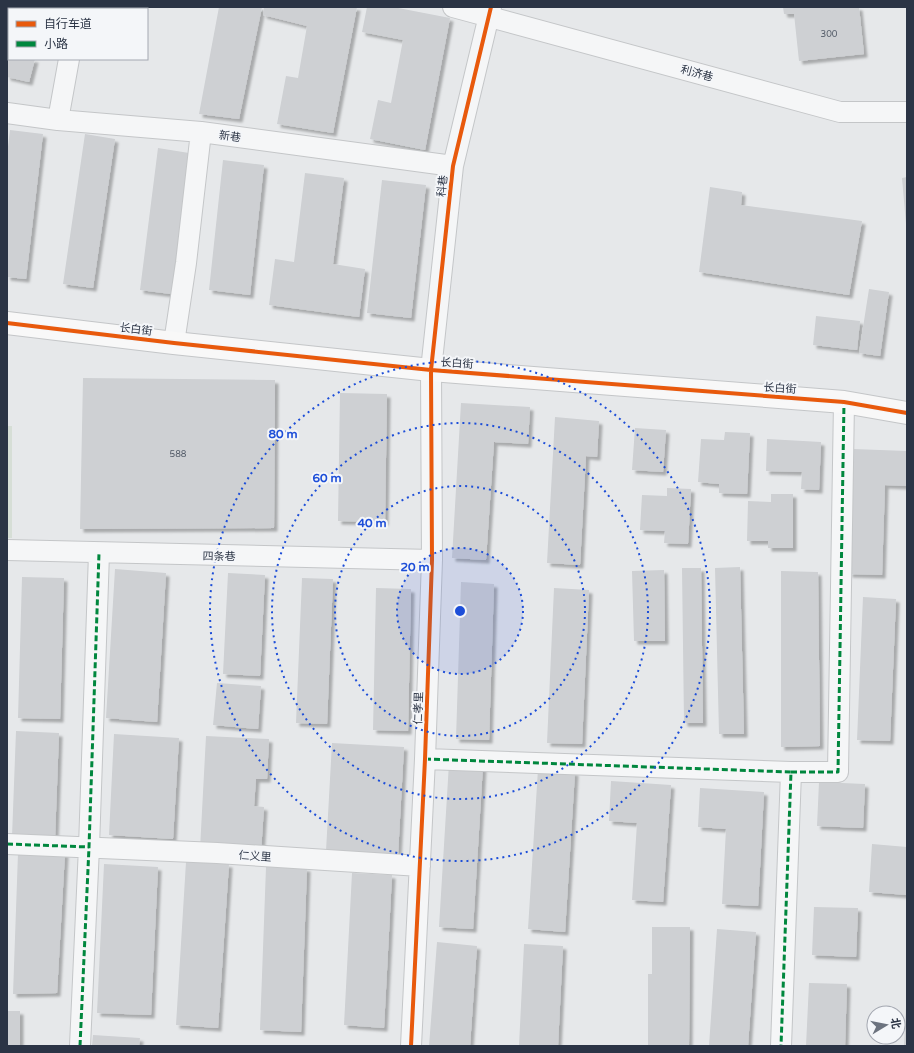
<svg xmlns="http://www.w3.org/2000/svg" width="914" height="1053" font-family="'Varela Round','Noto Sans SC',sans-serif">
	<defs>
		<filter id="shadow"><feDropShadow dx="3.5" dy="3.5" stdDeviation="1" flood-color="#0004"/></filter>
	</defs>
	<rect width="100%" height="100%" fill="#e6e8ea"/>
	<!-- green -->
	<path fill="#d6ded6" d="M7 426H12V538H7Z"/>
	<!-- building -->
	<path fill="#ced0d3" filter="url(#shadow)" d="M9 7H47V9H9V59H35L29 82 7 77V14Z
		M219 7H262L239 119 199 114Z
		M264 7H357L333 133 277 124 286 76 298 78 307 26 263 15Z
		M367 7H393L450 18 425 150 370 139 378 100 391 103 403 40 362 32Z
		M783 7H859L864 54 799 61 794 14H784Z
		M10 130 43 134 26 279 7 277V155Z
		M85 134 115 139 93 288 63 284Z
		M158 148 189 153 171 294 140 290Z
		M223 160 264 165 250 295 209 290Z
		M305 173 344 178 333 264 365 269 359 317 269 305 275 259 294 262Z
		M907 177V224H906L902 178Z
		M382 180 426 185 411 318 367 313Z
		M710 187 742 192 741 205 862 221 849 295 699 272Z
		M869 289 889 292 880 356 859 353Z
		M816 316 860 321 857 350 813 345Z
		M83 378 275 380 274 528 80 529Z
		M340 393 387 394 385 522 338 521Z
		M461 403 530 407 528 444 494 442 486 560 452 558Z
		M555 417 599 421 597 457 586 456 580 565 547 563Z
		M635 428 666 430 663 472 632 470Z
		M725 432 750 433 747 494 719 493V484L698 482 701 439 724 440Z
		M767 439 821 442 819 490 801 489 802 472 766 471Z
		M853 449 907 451V486L885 485 882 575 849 574Z
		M667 488 691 489 688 544 664 543 665 531 640 530 642 495 667 496Z
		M771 494H793V548H768V541H747L748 501 771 502Z
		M740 567 744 734H719L715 568Z
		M682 568H701L703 723H684Z
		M115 569 166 573 157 722 106 718Z
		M664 570 665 641H634L632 571Z
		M781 571 818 572 820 746 781 747Z
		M228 573 265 575 260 676 223 674Z
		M22 577 64 578 60 719 18 718Z
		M302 578 333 579 327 724 296 723Z
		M461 582 494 584 489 740 456 739Z
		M376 588 411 589 408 731 373 730Z
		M554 588 589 590 582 744 547 743Z
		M863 597 896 599 890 741 857 740Z
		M217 683 261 686 258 729 213 725Z
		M16 731 59 733 55 839 12 837Z
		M114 734 179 738 173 839 109 835Z
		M206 736 269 739 267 779H256L254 806 264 807 261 852 200 849Z
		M332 743 404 747 398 855 326 851Z
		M449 763 483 765 473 929 439 927Z
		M538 769 575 772 565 932 528 929Z
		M611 781 671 785 663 902 632 900 637 823 609 821Z
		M819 782 865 784 863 828 817 826Z
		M700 788 764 792 758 906 722 904 726 829 698 827Z
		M872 844 907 847V895L869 892Z
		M18 853H65L57 993 13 994Z
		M186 862 229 864 218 1028 176 1025Z
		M104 864 158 867 151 1015 97 1013Z
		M266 867 307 868 301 1032 260 1030Z
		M352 873 392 875 384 1028 344 1025Z
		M814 907 858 908 856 957 812 955Z
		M652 927H690L689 1045H648V974H652Z
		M717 929 756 932 748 1046H709Z
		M437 942 477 946 470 1046H429Z
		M524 944 563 946 558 1046H519Z
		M809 983 847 984 845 1046H806Z
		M906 1007H907V1046H904Z
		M7 1011H20V1046H7Z
		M93 1035 140 1038 139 1046H92Z"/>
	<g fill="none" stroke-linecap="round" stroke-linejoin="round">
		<defs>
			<path id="street" d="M453 7 840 112H907
				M77 9 78 7
				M7 113 58 120 201 132 453 166
				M58 120 69 59
				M174 343 186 263 201 132
				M7 550 432 560
				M425 759 791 772 781 1046
				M791 772H838L844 402
				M7 844 217 853 420 866
				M80 1046 89 847 99 553
				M411 1046 425 759 432 560 431 370 453 166 491 7"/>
			<path id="secondary" d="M7 323 174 343 431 370 844 402 907 413"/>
		</defs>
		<!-- street casing -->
		<use href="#street" stroke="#c4c6c8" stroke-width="22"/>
		<!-- secondary casing -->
		<use href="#secondary" stroke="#c4c6c8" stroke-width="24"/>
		<!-- street -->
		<use href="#street" stroke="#f5f6f7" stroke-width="20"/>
		<!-- secondary -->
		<use href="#secondary" stroke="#f8f8f8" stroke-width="22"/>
		<!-- quiet -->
		<path stroke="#00873e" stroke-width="3" stroke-dasharray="6 3" stroke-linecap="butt" d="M425 759 791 772 781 1046
			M791 772H838L844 402
			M7 844 89 847
			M80 1046 89 847 99 553"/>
		<defs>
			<path id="cycleway" d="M7 323 174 343 431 370 844 402 907 413
				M411 1046 425 759 432 560 431 370 453 166 491 7"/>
		</defs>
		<!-- cycleway casing -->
		<use href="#cycleway" stroke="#f4f6f9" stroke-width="6"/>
		<!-- cycleway -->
		<use href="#cycleway" stroke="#e8590c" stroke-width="4"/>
	</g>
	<!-- distance rings -->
	<circle cx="460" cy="611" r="63" fill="#1d4ed8" fill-opacity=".12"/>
	<g fill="none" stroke="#1d4ed8" stroke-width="2" stroke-dasharray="2 4">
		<circle cx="460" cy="611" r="63"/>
		<circle cx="460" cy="611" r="125"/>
		<circle cx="460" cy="611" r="188"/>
		<circle cx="460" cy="611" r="250"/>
	</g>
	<g text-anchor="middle" stroke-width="4" stroke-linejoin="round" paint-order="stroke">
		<!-- number labels -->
		<g font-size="9" fill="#545c69">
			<text x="829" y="37">300</text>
			<text x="178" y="457">588</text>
		</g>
		<!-- street labels -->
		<g font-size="11" fill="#2b3445" stroke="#f4f6f9">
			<text transform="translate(697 73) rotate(15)" y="4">利济巷</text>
			<text transform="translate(230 136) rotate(8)" y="4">新巷</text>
			<text transform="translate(442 186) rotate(-84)" y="4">科巷</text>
			<text transform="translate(136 329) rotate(7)" y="4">长白街</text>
			<text transform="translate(457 363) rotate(4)" y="4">长白街</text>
			<text transform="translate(780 388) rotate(4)" y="4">长白街</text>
			<text transform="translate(219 556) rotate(1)" y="4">四条巷</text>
			<text transform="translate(418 708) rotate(-88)" y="4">仁孝里</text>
			<text transform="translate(255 856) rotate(4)" y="4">仁义里</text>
		</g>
	</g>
	<circle cx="460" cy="611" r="6" fill="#1d4ed8" stroke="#f4f6f9" stroke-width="2"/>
	<g font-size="12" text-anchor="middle" font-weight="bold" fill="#1d4ed8" stroke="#f4f6f9" stroke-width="4" stroke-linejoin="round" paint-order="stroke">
		<text x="283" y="438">80 m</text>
		<text x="327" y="482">60 m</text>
		<text x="372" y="527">40 m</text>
		<text x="415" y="571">20 m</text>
	</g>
	<!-- border -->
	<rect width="914" height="1053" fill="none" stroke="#2b3445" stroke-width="16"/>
	<!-- legend -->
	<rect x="8" y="8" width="140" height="52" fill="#f4f6f9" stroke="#a4a8b1"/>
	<rect x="16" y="21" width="20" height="6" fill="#e8590c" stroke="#a4a8b1"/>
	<text x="44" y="28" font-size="12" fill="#2b3445">自行车道</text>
	<rect x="16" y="41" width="20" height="6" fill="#00873e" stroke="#a4a8b1"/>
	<text x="44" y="48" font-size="12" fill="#2b3445">小路</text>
	<!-- north arrow -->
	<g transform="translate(886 1025) rotate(80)"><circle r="19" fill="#f4f6f9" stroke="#a4a8b1"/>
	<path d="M0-3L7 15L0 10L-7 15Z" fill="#6c737f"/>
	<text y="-6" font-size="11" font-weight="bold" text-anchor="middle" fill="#2b3445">北</text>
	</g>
</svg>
